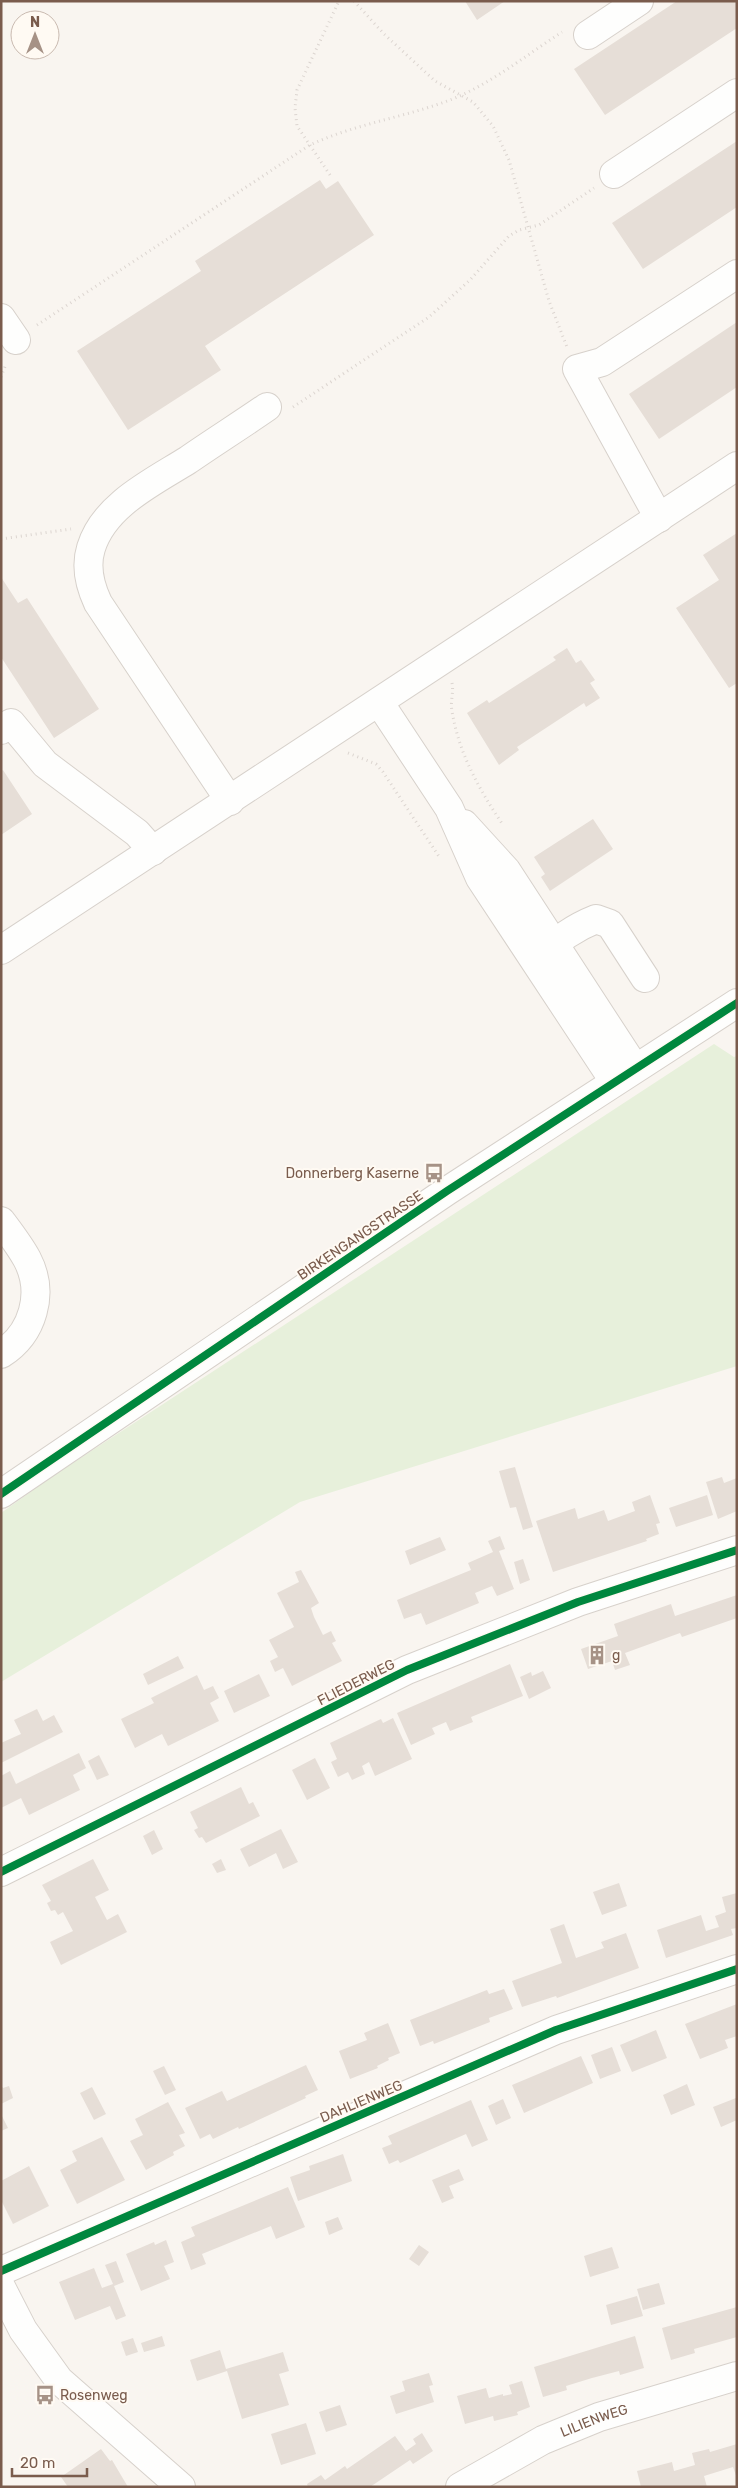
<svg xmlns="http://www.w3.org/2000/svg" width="738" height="2488" font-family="Rubik,sans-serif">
	<rect width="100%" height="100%" fill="#f9f5f0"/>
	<!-- green -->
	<path fill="#e7f0db" d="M714 1044 734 1057 737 1056V1366L300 1502 1 1682V1513L50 1478Z"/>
	<!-- building -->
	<path fill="#e6ded7" d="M465 1H505L477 20Z
		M677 1H737V28L605 115 574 69Z
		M737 141V207L643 269 612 223Z
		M320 180 326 189 338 181 374 235 205 346 221 370 128 430 77 351 201 271 195 261Z
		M737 322V387L659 439 629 394Z
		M737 533V683L729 688 676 608 719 580 703 555Z
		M1 577 18 603 27 598 99 709 54 738 1 657Z
		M567 648 576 663 581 660 595 680 590 683 600 698 586 707 584 703 517 747 519 750 499 765 467 713 487 700 489 703 556 660 553 657Z
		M3 770 32 814 1 835V771Z
		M593 819 613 849 550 891 541 877 545 874 534 857Z
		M515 1467 533 1527 523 1530 516 1507 510 1508 499 1471Z
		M722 1477 724 1483 737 1478V1511L718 1519 706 1482Z
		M650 1495 660 1523 656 1524 659 1534 646 1539 647 1541 553 1572 536 1521 575 1508 578 1519 604 1510 608 1521 635 1511 632 1502Z
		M707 1495 713 1515 676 1527 669 1508Z
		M500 1536 505 1549 499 1551 514 1589 497 1596 492 1586 475 1593 479 1603 426 1625 421 1613 404 1619 397 1600 471 1570 468 1563 493 1552 488 1541Z
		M440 1537 446 1550 410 1565 405 1551Z
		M523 1559 530 1580 520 1584 514 1562Z
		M301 1570 319 1603 311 1608 314 1617 323 1635 331 1631 336 1641 332 1643 342 1661 292 1686 283 1668 275 1672 270 1661 278 1657 269 1640 294 1627 277 1593 299 1582 295 1572Z
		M737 1595V1618L682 1637 680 1633 625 1653 630 1665 615 1670 612 1661 588 1669 581 1649 618 1636 614 1624 671 1604 675 1616Z
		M178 1656 184 1668 148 1685 143 1674Z
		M510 1664 523 1696 471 1717 473 1722 450 1731 446 1722 432 1728 435 1734 411 1745 397 1713Z
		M543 1671 551 1688 529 1699 520 1677 531 1672 532 1676Z
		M259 1674 270 1696 234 1713 224 1691Z
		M197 1675 204 1690 213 1686 219 1698 210 1703 219 1721 168 1746 162 1734 135 1748 121 1719 154 1703 151 1698Z
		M37 1709 43 1721 54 1715 63 1732 1 1763V1743L21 1734 14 1720Z
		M393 1718 412 1759 375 1776 369 1762 362 1766 365 1774 352 1780 348 1772 338 1777 331 1762 337 1759 330 1743 381 1719 383 1723Z
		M79 1753 86 1768 73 1775 80 1790 29 1815 21 1798 1 1808V1776L10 1771 16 1784Z
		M99 1755 109 1775 97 1780 88 1761Z
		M315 1758 330 1788 307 1800 292 1770Z
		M241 1787 249 1804 253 1802 260 1816 206 1843 202 1837 199 1838 194 1830 198 1828 190 1812Z
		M281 1829 298 1862 283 1869 276 1853 249 1867 240 1849Z
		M154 1830 163 1849 152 1855 143 1836Z
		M93 1859 109 1890 95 1897 107 1920 118 1914 127 1932 61 1965 50 1942 73 1931 63 1912 58 1915 55 1910 51 1911 47 1903 51 1901 42 1885Z
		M221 1859 226 1870 217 1873 212 1864Z
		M619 1883 627 1906 602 1915 593 1892Z
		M737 1893V1928L731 1929 733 1935 666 1958 657 1930 701 1915 706 1931 719 1927 715 1916 726 1912 722 1897Z
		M564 1924 576 1958 604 1948 601 1942 626 1933 639 1968 557 1998 556 1996 522 2007 512 1981 562 1963 550 1929Z
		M504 1989 513 2009 489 2018 490 2022 434 2044 433 2041 420 2046 410 2020 487 1990 489 1994Z
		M737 2004V2036L725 2040 728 2048 700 2059 685 2024Z
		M388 2023 400 2053 388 2058 389 2060 377 2066 378 2068 350 2079 339 2051 367 2040 364 2033Z
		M656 2030 667 2058 632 2072 620 2045Z
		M612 2047 621 2071 600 2079 591 2055Z
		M581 2056 593 2083 524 2113 512 2085Z
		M306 2065 318 2090 305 2096 306 2098 239 2129 238 2127 213 2139 210 2134 200 2139 185 2108 222 2091 227 2101Z
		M164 2066 176 2090 165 2095 153 2071Z
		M687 2084 695 2105 671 2115 663 2095Z
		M1 2085 3 2088 9 2086 13 2098 1 2104Z
		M92 2087 106 2114 94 2120 80 2093Z
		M736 2098 737 2120 721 2127 713 2107Z
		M503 2099 511 2118 496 2125 488 2106Z
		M471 2100 488 2140 472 2147 466 2134 400 2163 398 2160 389 2164 382 2148 392 2144 388 2136Z
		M168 2102 185 2133 179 2135 185 2146 173 2152 174 2155 146 2170 130 2141 143 2135 135 2119Z
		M1 2114 8 2128 1 2131Z
		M102 2137 125 2180 77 2204 60 2170 77 2161 72 2151Z
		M343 2154 352 2181 298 2201 290 2177 310 2170 309 2166Z
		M29 2166 49 2206 13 2224 1 2200V2181Z
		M459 2169 464 2180 449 2186 454 2198 442 2203 432 2180Z
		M288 2187 305 2227 276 2239 271 2226 202 2254 206 2264 191 2270 181 2242 195 2236 191 2227Z
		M338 2217 343 2229 329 2235 325 2222Z
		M166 2240 174 2262 164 2266 170 2279 141 2291 126 2254 154 2242 155 2245Z
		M419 2245 429 2252 419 2266 409 2259Z
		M612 2247 619 2268 590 2277 584 2256Z
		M116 2261 124 2282 114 2286 126 2316 116 2320 110 2306 75 2320 59 2282 94 2268 102 2288 113 2284 105 2265Z
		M659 2283 665 2304 643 2310 637 2289Z
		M637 2296 643 2316 611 2325 606 2305Z
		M737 2307V2337L694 2349 695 2353 671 2360 662 2328Z
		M162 2336 165 2346 144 2352 141 2343Z
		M635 2336 644 2368 620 2375 619 2371 592 2378 566 2386 567 2390 543 2397 534 2367Z
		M133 2338 138 2352 126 2356 121 2342Z
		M220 2350 226 2369 283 2352 289 2371 279 2374 289 2405 242 2419 227 2371 197 2381 190 2360Z
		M429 2373 433 2385 429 2386 434 2402 396 2414 390 2396 405 2391 402 2381Z
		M522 2381 530 2407 517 2412 518 2415 494 2421 493 2416 465 2424 457 2396 486 2388 489 2398 503 2394V2396L512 2394 509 2385Z
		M340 2405 347 2425 326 2432 319 2412Z
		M306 2423 316 2454 281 2465 271 2434Z
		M422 2433 433 2451 413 2464 410 2460 370 2487H308L307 2484 321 2475 325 2480 345 2466 347 2469 395 2436 406 2451 416 2444 413 2439Z
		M737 2444V2478L733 2467 704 2476 707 2487H641L637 2471 672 2462 674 2471 695 2465 692 2453 709 2449 710 2452Z
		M101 2449 110 2461 112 2460 128 2487H68L61 2477Z"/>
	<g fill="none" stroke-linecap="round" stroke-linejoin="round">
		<defs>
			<g id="minor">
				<path d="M588 35 639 1"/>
				<path d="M614 174 737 93"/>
				<path d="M1 318 16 340"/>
				<path d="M659 518 577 369 602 362 737 274"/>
				<path d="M379 702 449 808 480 878 614 1081"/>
				<path d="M1 730 11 723 45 764 137 833 153 851"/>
				<path d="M230 801 98 603C90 586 85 567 91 548 104 505 153 482 188 460 214 442 241 425 267 407"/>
				<path d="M464 824 506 870 635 1068"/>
				<path d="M1 950 737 466"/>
				<path d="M546 958C550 941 581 925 596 919L610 924 645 978"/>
				<path d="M1 1221C10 1233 20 1246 27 1259 45 1293 33 1334 1 1354"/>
				<path d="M1 1494 447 1191 737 1003"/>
				<path d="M1 1872 407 1670 578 1602 737 1550"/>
				<path d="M1 2271 556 2030 737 1969"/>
				<path d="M1 2287 23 2330 59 2380 181 2487"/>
				<path id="s1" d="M460 2487 543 2440 599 2417 737 2376"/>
			</g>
		</defs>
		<!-- minor casing -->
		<use href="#minor" stroke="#d7d1cb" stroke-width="30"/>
		<!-- path -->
		<path stroke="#dcd5d0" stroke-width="3" stroke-dasharray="1 4" stroke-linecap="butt" d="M354 1 384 34 435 81 473 102 493 126 509 160 549 301 567 347
			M330 175 297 126 295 108 297 90 339 1
			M37 325 310 145C357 123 408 117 455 98 493 82 528 54 562 32
			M1 377 6 364
			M293 407 429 317 470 280 509 236 519 230 539 225 594 188
			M1 539 71 529
			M452 683C454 693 450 701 452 711 459 754 479 789 503 825
			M348 753 376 764 383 772 440 858"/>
		<!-- minor -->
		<use href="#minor" stroke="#fefefd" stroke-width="28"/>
		<defs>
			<path id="cycleway" d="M1 1494 447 1191 737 1003
				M1 1872 407 1670 578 1602 737 1550
				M1 2271 556 2030 737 1969"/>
		</defs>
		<!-- cycleway casing -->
		<use href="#cycleway" stroke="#fffaf3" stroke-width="11"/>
		<!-- cycleway -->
		<use href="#cycleway" stroke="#00873e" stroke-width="8"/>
	</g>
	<!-- icons -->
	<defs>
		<symbol id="bus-bare" viewBox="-9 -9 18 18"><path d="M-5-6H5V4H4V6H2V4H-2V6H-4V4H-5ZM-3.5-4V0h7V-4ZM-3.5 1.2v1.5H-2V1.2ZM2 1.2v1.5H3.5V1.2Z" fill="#a69286" stroke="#fffaf3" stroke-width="2.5" paint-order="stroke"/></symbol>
		<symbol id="building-bare" viewBox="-9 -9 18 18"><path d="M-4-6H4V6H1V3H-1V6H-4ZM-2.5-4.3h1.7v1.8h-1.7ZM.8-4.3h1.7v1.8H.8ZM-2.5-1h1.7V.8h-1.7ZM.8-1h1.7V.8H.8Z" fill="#a69286" stroke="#fffaf3" stroke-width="2.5" paint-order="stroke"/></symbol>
	</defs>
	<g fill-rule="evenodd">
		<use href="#bus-bare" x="420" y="1159" width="28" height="28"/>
		<use href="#building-bare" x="583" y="1641" width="28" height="28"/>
		<use href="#bus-bare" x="31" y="2381" width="28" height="28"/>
	</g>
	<g text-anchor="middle" stroke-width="4" stroke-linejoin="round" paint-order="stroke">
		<!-- poi labels -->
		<g font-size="14" fill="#7a5c4d" stroke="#fffaf3" text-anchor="start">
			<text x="419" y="1178" text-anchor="end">Donnerberg Kaserne</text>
			<text x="612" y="1660">g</text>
			<text x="60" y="2400">Rosenweg</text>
		</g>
		<!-- street labels -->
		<g font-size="14" fill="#7a5c4d" stroke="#fffaf3">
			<text transform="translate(360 1235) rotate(-34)" y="5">BIRKENGANGSTRASSE</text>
			<text transform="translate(356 1682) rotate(-27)" y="5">FLIEDERWEG</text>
			<text transform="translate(361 2101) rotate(-23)" y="5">DAHLIENWEG</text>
			<text dy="5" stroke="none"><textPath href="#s1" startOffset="150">LILIENWEG</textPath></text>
		</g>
	</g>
	<!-- border -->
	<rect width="738" height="2488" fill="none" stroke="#7a5c4d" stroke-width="5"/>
	<!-- north arrow -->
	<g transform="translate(35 35)"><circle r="24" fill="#fffaf3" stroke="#cabbb1"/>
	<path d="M0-4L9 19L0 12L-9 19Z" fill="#a69286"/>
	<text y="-8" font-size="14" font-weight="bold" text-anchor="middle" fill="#7a5c4d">N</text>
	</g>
	<!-- scale -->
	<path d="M12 2468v8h75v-8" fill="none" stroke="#7a5c4d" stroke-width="2.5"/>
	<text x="20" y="2468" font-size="15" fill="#7a5c4d" stroke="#fffaf3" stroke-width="4" paint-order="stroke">20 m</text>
</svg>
